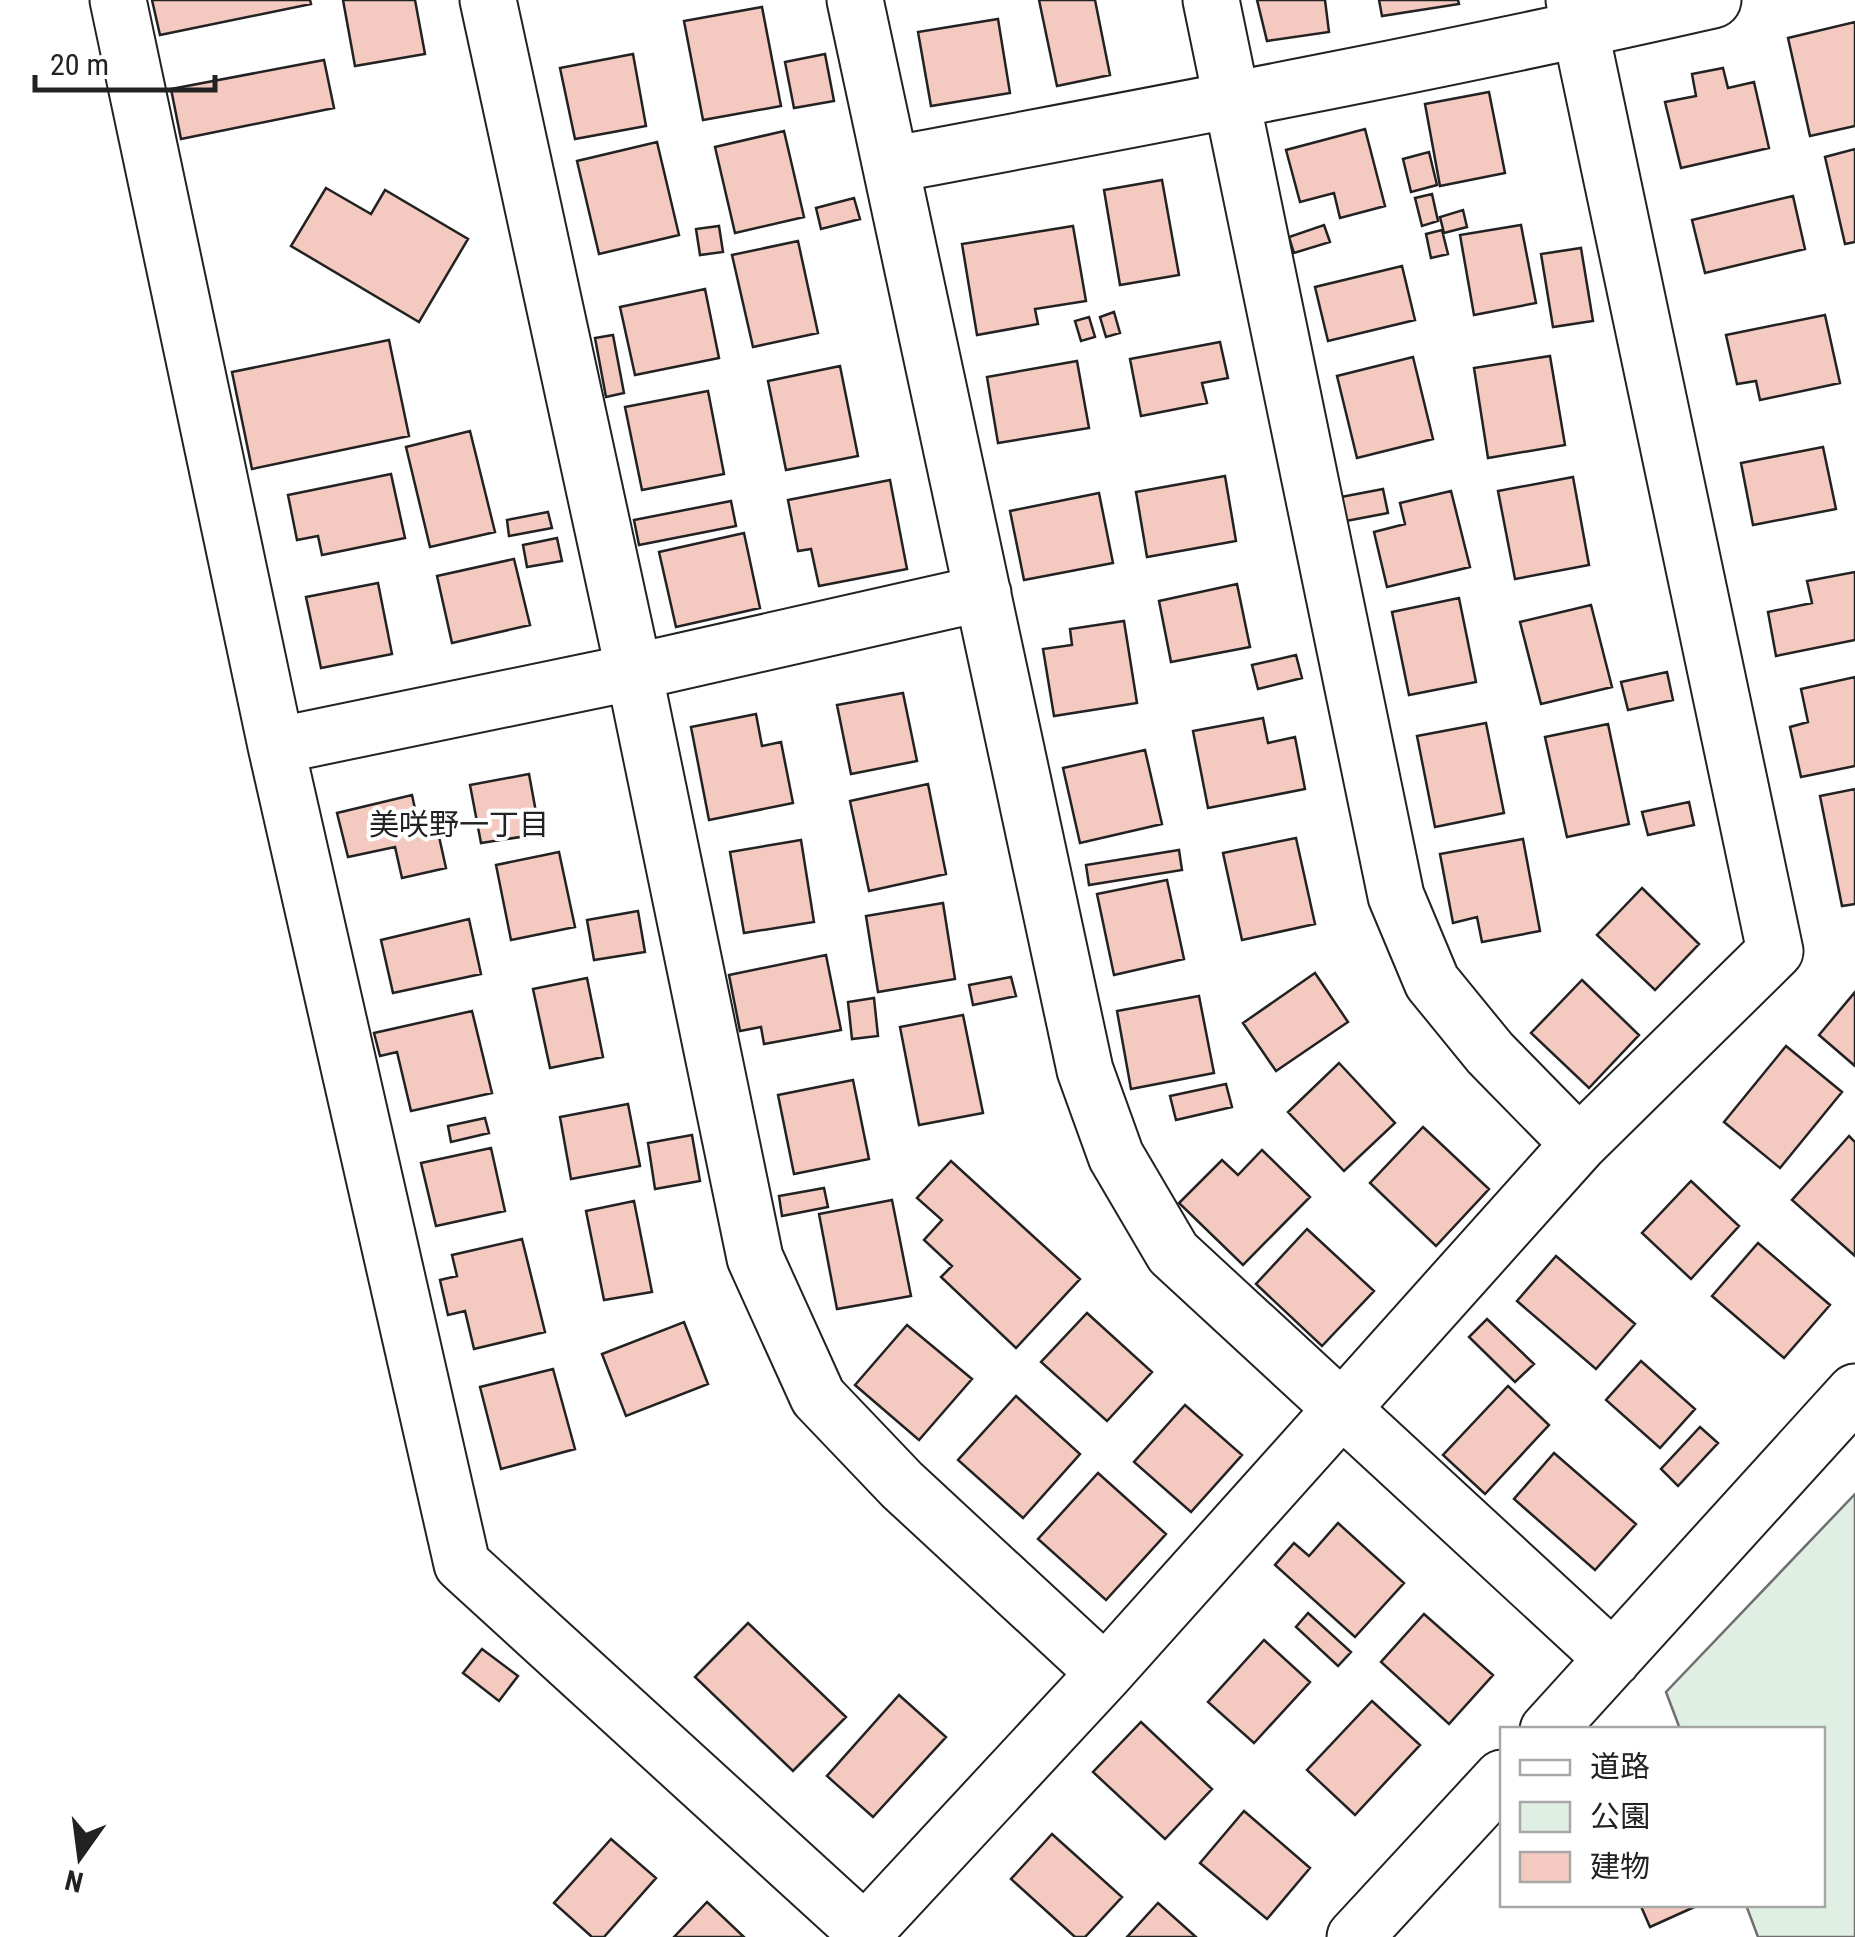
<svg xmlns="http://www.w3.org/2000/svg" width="1855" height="1937" font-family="'Roboto Condensed','Noto Sans JP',sans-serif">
	<rect width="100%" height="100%" fill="#fff"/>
	<!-- green -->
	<path fill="#e0efe3" stroke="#6f6f6f" stroke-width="2.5" d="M1855 1494V1937H1758L1746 1905 1822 1904V1730L1680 1729 1666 1692Z"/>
	<!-- building -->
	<path fill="#f3c9c0" stroke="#222" stroke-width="2.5" d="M152 0H310L311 4 160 35Z
		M343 0H415L425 54 355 66Z
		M1039 0H1095L1110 75 1057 86Z
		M1257 0H1325L1329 32 1267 41Z
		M1379 0H1458L1459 4 1382 16Z
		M762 7 781 106 703 120 684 21Z
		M998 19 1010 93 931 106 918 32Z
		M1855 22V126L1810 136 1788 38Z
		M633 54 646 126 575 139 560 68Z
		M825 54 834 101 794 108 785 62Z
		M324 60 334 108 181 139 171 89Z
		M1723 68 1728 88 1754 82 1769 148 1681 168 1665 102 1696 96 1692 74Z
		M1489 92 1505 173 1440 186 1425 104Z
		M1365 129 1385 206 1340 218 1334 193 1300 202 1286 150Z
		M784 131 804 217 735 233 715 147Z
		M657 142 679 235 599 254 577 161Z
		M1855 149V242L1845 244 1825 157Z
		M1429 152 1437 185 1411 192 1403 159Z
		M1162 180 1179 275 1120 285 1104 190Z
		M326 188 371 214 385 190 468 239 419 322 291 246Z
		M1432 194 1438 221 1422 226 1415 198Z
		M1793 196 1805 249 1705 273 1692 220Z
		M854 198 860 219 821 229 816 208Z
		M1463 210 1467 227 1444 233 1440 217Z
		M1324 225 1330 242 1294 253 1289 237Z
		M1521 225 1536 303 1474 315 1460 235Z
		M719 226 723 252 700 255 696 229Z
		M1073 226 1086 301 1035 309 1038 324 977 335 962 244Z
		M1442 230 1448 254 1431 258 1426 234Z
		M798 241 818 333 753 347 732 255Z
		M1581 248 1593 321 1553 327 1541 254Z
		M1402 266 1415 320 1328 341 1315 287Z
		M705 289 719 358 635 375 620 307Z
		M1114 312 1120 333 1106 337 1100 317Z
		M1825 315 1840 383 1760 400 1756 381 1737 384 1726 335Z
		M1089 317 1095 337 1081 341 1075 321Z
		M613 335 624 393 606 397 595 338Z
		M389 340 409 436 252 469 232 372Z
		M1220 342 1228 378 1202 383 1207 403 1141 416 1130 359Z
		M1550 356 1565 445 1488 458 1474 368Z
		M1413 357 1433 439 1357 458 1337 376Z
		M1077 361 1089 428 998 443 987 377Z
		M840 366 858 456 786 470 768 381Z
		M708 391 724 474 642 490 625 407Z
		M470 431 495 532 430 547 406 447Z
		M1823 447 1836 509 1753 525 1741 463Z
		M391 474 405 538 322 555 318 536 297 540 288 495Z
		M1225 476 1236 541 1147 557 1136 492Z
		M1573 477 1589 565 1515 579 1498 491Z
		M890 480 907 569 819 586 811 549 798 551 788 500Z
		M1383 489 1388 513 1346 521 1341 497Z
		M1451 491 1470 567 1387 587 1374 532 1405 524 1400 503Z
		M1099 493 1113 563 1024 580 1010 511Z
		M731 501 736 526 639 545 634 520Z
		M548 512 552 528 509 536 507 520Z
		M744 533 760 608 676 627 659 552Z
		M557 538 562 561 527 567 523 545Z
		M514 559 530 625 452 643 437 576Z
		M1855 572V640L1776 656 1768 612 1812 603 1807 581Z
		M378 583 392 654 321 668 306 597Z
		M1237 584 1250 647 1171 662 1159 601Z
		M1459 598 1476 682 1409 695 1392 612Z
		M1591 605 1612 687 1541 704 1520 622Z
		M1124 621 1137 703 1054 716 1043 649 1072 645 1070 629Z
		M1296 655 1302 678 1258 689 1252 665Z
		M1667 672 1673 700 1628 710 1621 682Z
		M1855 677V766L1801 777 1790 727 1808 722 1801 689Z
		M903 693 917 761 851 774 837 705Z
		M756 714 762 746 781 742 793 803 709 820 691 727Z
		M1263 718 1268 743 1295 737 1305 789 1208 808 1193 731Z
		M1486 723 1504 813 1435 827 1417 736Z
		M1608 724 1629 824 1567 837 1545 737Z
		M1145 750 1162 824 1080 843 1063 768Z
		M529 774 540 834 481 843 470 785Z
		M928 784 946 874 869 891 850 801Z
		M1855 789V904L1842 906 1820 796Z
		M412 795 419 827 436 823 446 868 402 878 395 847 348 857 337 813Z
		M1689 802 1694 825 1648 835 1642 812Z
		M1296 838 1315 924 1242 940 1223 853Z
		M1523 839 1540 931 1482 942 1477 917 1453 923 1440 854Z
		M801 840 814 922 744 933 730 852Z
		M1179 850 1182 870 1089 885 1086 865Z
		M559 852 575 927 511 940 496 865Z
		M1167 880 1184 959 1114 975 1097 894Z
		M1642 888 1699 944 1655 990 1597 935Z
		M943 903 955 979 878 992 866 916Z
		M638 911 645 952 594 960 587 920Z
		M469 919 481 974 393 993 381 940Z
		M826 955 841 1030 764 1044 761 1027 740 1031 729 975Z
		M1315 973 1348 1022 1276 1071 1243 1023Z
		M1011 977 1016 996 973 1005 969 985Z
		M587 978 603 1057 550 1068 533 989Z
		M1582 980 1639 1035 1589 1088 1531 1033Z
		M1855 992V1066L1819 1035Z
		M1199 996 1214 1073 1131 1089 1117 1011Z
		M874 998 878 1036 852 1039 848 1002Z
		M472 1011 492 1093 411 1111 397 1052 380 1056 374 1033Z
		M963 1015 983 1113 919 1125 900 1027Z
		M1786 1046 1842 1092 1780 1168 1724 1122Z
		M1339 1063 1395 1123 1344 1171 1288 1112Z
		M853 1080 869 1159 794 1174 778 1095Z
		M1226 1084 1232 1107 1176 1120 1170 1096Z
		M628 1104 640 1166 571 1179 560 1117Z
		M485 1118 489 1133 451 1142 448 1126Z
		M1423 1127 1489 1189 1436 1246 1370 1183Z
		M692 1135 700 1181 655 1189 648 1143Z
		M1849 1136 1855 1142V1256L1792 1200Z
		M491 1148 505 1211 436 1226 421 1163Z
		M1262 1150 1310 1197 1243 1265 1179 1203 1222 1160 1238 1175Z
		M951 1161 1080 1279 1016 1348 941 1277 952 1266 924 1240 942 1220 917 1198Z
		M1691 1181 1739 1226 1691 1279 1642 1233Z
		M824 1188 828 1207 782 1216 779 1196Z
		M892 1200 911 1296 837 1309 819 1214Z
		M634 1201 652 1292 604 1300 586 1211Z
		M1307 1229 1374 1291 1322 1346 1256 1284Z
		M522 1239 545 1332 474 1349 465 1311 448 1315 440 1280 457 1276 452 1255Z
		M1758 1243 1830 1305 1784 1358 1712 1296Z
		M1556 1256 1635 1324 1596 1369 1517 1301Z
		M1087 1313 1152 1372 1107 1421 1041 1362Z
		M1487 1319 1534 1364 1515 1382 1469 1337Z
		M684 1322 708 1384 626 1416 602 1354Z
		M907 1325 972 1379 919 1440 855 1385Z
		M1641 1361 1695 1409 1660 1448 1606 1400Z
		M553 1369 575 1449 501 1469 480 1387Z
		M1508 1386 1549 1425 1485 1494 1443 1455Z
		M1016 1396 1080 1454 1023 1518 958 1460Z
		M1185 1405 1242 1455 1191 1512 1134 1462Z
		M1700 1427 1718 1443 1678 1486 1661 1469Z
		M1554 1453 1636 1524 1595 1570 1514 1499Z
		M1098 1473 1166 1534 1106 1600 1038 1539Z
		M1338 1523 1404 1583 1355 1637 1275 1565 1294 1543 1309 1556Z
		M1308 1613 1351 1652 1338 1666 1296 1627Z
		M1424 1614 1493 1675 1449 1724 1381 1662Z
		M748 1623 846 1717 793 1771 695 1677Z
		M1264 1640 1310 1682 1254 1743 1208 1702Z
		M482 1649 518 1676 499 1701 463 1673Z
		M899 1695 946 1737 873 1817 827 1776Z
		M1372 1701 1420 1745 1355 1815 1307 1770Z
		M1141 1722 1212 1789 1165 1839 1093 1772Z
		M1244 1811 1310 1868 1267 1919 1200 1863Z
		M1052 1834 1122 1897 1085 1937H1075L1011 1879Z
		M611 1839 656 1878 604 1937H592L554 1903Z
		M707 1902 744 1937H674Z
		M1158 1903 1196 1937H1127Z
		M1640 1904H1701L1650 1927Z"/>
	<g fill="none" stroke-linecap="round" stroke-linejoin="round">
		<defs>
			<path id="minor" d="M118 0 276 746 462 1564 865 1932
				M488 0 634 672 755 1258 818 1397 902 1485 1105 1673
				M855 0 1085 1070 1116 1156 1173 1253 1613 1659
				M1211 0 1396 896 1432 982 1490 1053 1579 1144
				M891 165C1165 113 1440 62 1713 0
				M276 746 634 672 983 593
				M1548 1730 1855 1392
				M860 1937 1105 1673 1579 1144 1775 951 1574 0
				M1355 1937 1502 1778"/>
		</defs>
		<!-- minor casing -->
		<use href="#minor" stroke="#222" stroke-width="59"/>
		<!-- minor -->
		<use href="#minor" stroke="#fff" stroke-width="55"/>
	</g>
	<g text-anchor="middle" stroke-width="8" stroke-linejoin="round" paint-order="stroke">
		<!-- neighbourhood labels -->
		<g font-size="30" fill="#222" stroke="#fff">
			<text x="459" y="835">美咲野一丁目</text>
		</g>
	</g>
	<!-- legend -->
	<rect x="1500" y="1727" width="325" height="180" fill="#ffffff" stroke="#a7a7a7" stroke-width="2.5"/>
	<rect x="1520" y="1760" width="50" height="15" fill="#ffffff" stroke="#a7a7a7" stroke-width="2.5"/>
	<text x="1590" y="1777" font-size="30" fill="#222222">道路</text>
	<rect x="1520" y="1802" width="50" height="30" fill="#e0efe3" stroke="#a7a7a7" stroke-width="2.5"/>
	<text x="1590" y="1827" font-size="30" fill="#222222">公園</text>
	<rect x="1520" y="1852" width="50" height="30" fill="#f3c9c0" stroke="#a7a7a7" stroke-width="2.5"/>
	<text x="1590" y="1877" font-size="30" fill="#222222">建物</text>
	<!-- north arrow -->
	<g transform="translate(80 1857) rotate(194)" stroke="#ffffff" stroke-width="8" paint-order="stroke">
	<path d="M0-8L18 38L0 25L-18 38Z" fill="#222222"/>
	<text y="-15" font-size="28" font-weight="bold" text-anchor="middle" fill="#222222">N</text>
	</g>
	<!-- scale -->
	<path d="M35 75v15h180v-15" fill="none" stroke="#222222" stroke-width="5"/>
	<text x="50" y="75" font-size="30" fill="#222222" stroke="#ffffff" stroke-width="8" paint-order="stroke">20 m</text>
</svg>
